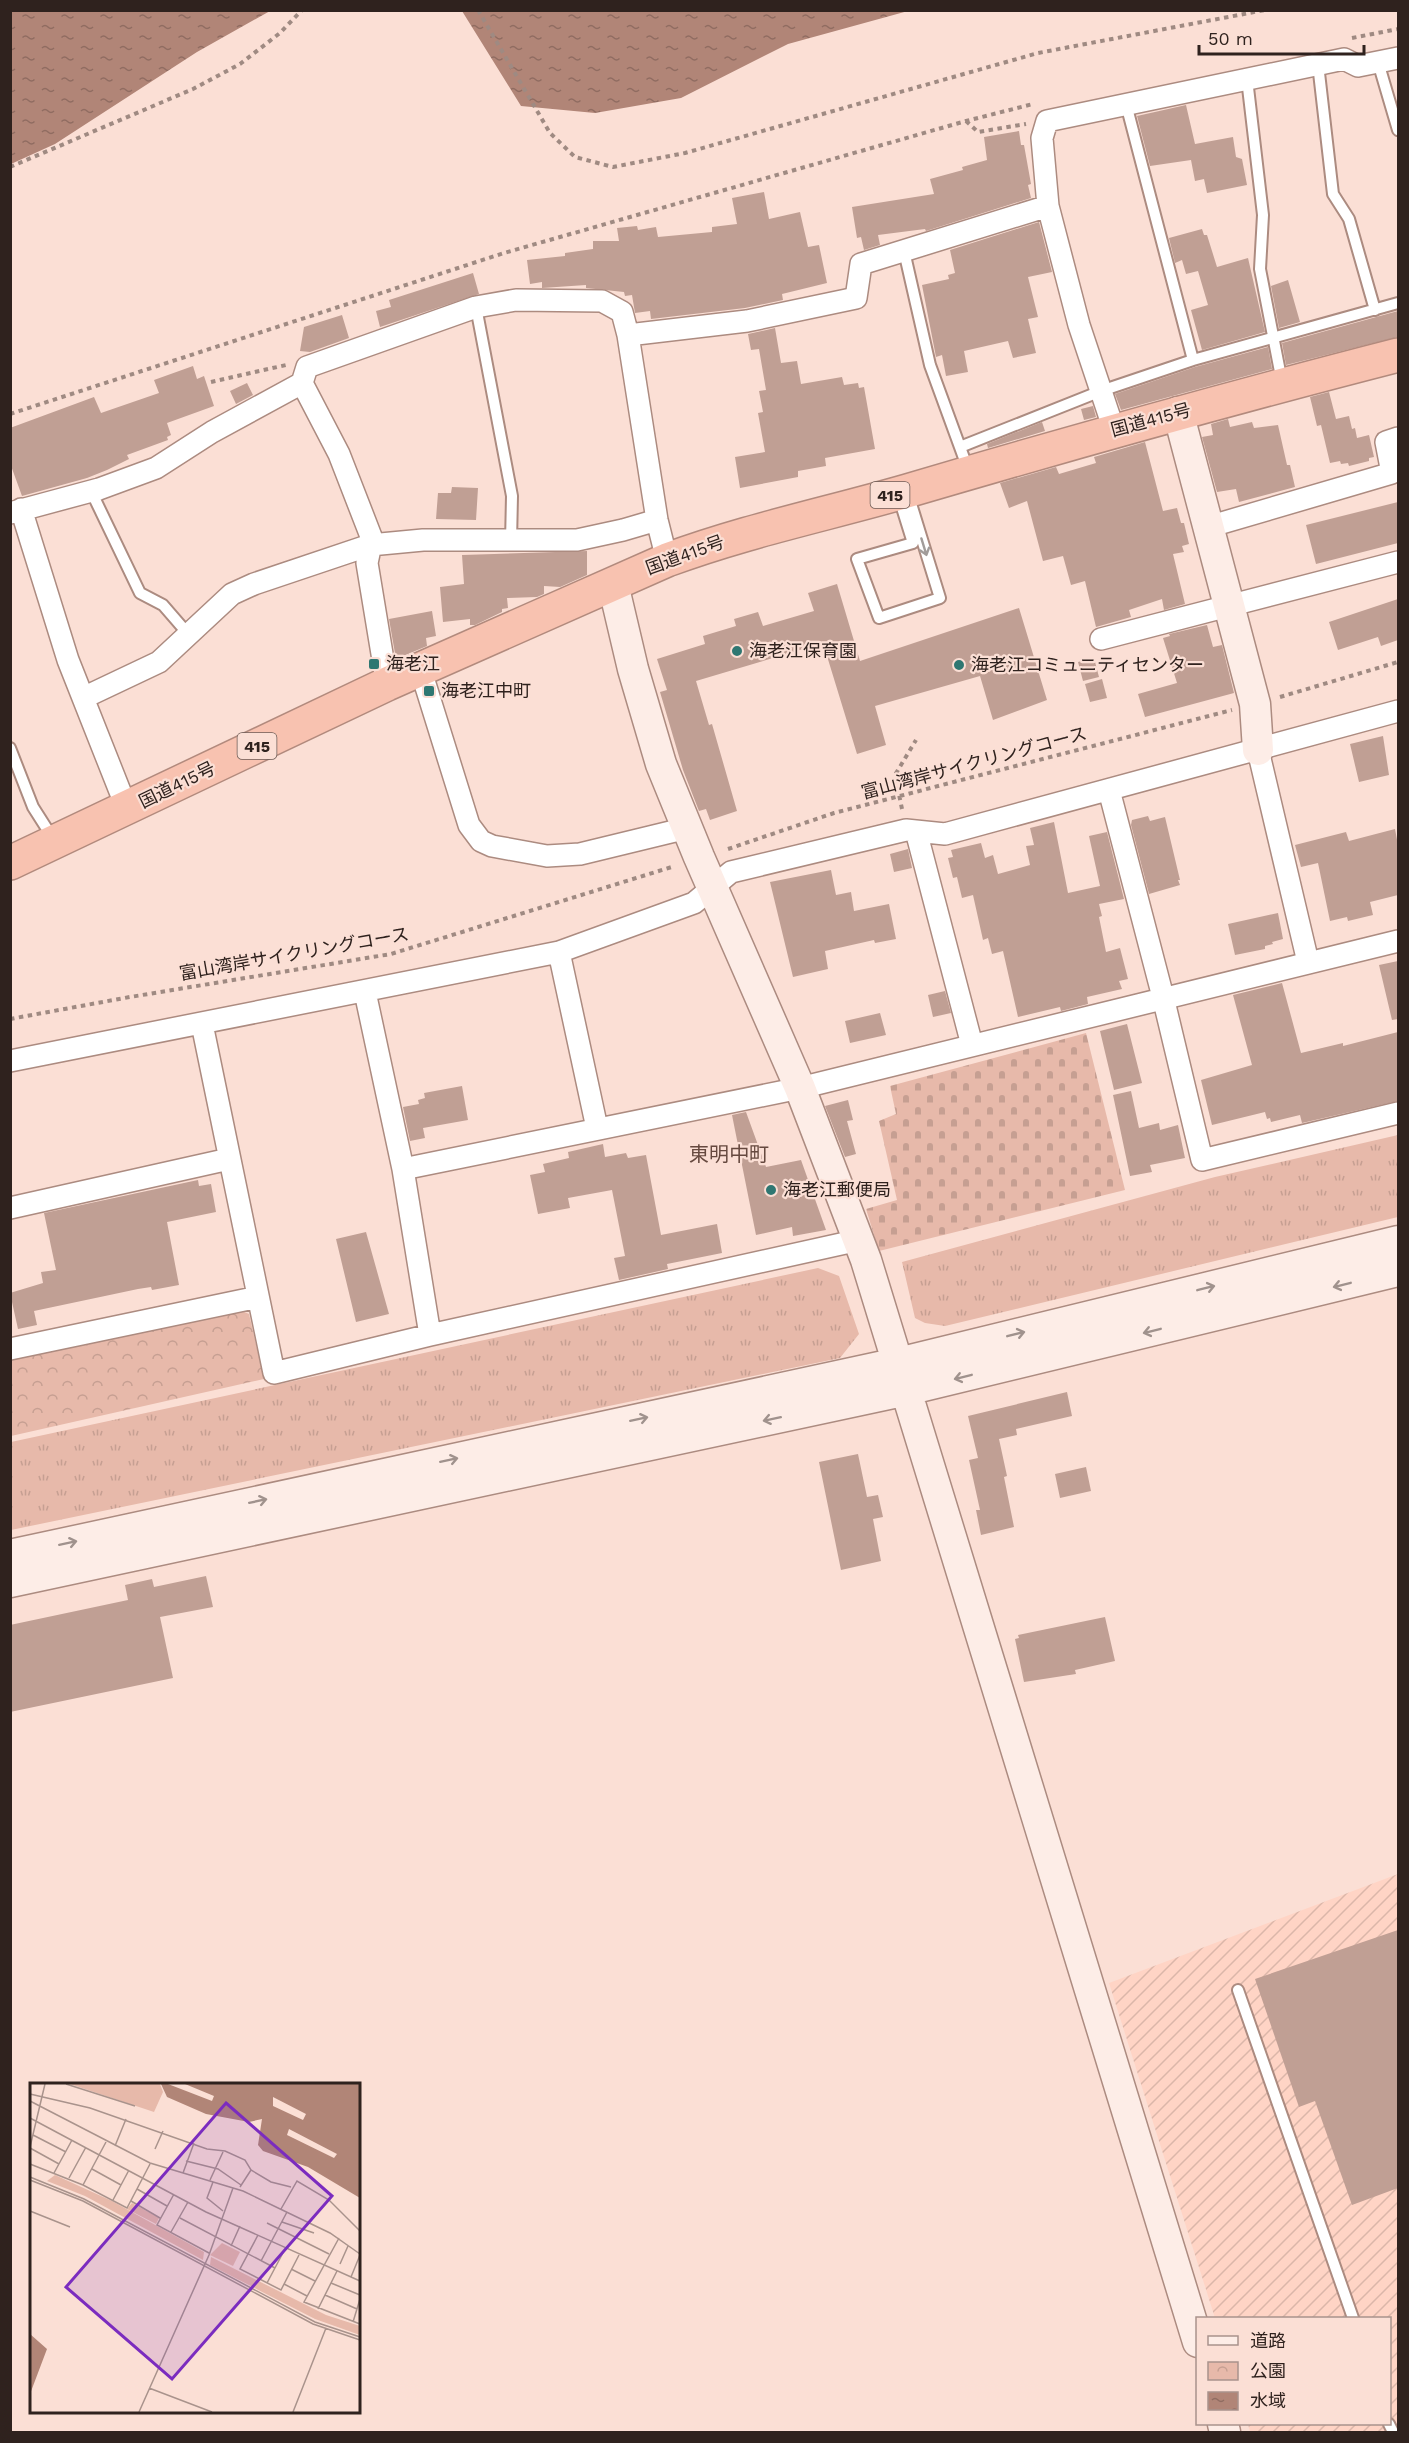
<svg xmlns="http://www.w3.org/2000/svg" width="1409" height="2443" font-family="'Work Sans','Noto Sans JP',sans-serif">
	<defs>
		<pattern id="industrial-furrows" width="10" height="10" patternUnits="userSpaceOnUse" patternTransform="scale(1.5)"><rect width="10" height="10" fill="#ffd4c5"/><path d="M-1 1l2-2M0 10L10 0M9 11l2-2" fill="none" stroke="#dbb6a9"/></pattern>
		<pattern id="grass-tufts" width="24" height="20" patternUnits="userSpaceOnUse" patternTransform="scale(1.5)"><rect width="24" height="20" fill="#e7b9aa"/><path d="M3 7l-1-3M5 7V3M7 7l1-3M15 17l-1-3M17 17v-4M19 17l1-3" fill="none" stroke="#c69f92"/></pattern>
		<pattern id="cemetery-stones" width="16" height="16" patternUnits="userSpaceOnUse" patternTransform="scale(1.5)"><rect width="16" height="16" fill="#e7b9aa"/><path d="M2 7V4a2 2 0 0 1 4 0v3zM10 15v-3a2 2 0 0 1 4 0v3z" fill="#c69f92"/></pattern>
		<pattern id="park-crowns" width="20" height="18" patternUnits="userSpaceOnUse" patternTransform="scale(1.5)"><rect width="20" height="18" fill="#e7b9aa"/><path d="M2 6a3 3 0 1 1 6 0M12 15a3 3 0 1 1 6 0" fill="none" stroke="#c69f92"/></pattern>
		<pattern id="water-ripples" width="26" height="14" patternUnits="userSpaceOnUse" patternTransform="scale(1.5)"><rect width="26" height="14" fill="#b18577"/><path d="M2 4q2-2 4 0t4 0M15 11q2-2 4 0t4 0" fill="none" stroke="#906c61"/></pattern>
	</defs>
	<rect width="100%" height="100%" fill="#fbdfd5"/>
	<!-- industrial -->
	<path fill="url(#industrial-furrows)" d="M1398 1874V2432H1250L1248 2424H1390V2318H1215L1109 1983Z"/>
	<!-- grass -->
	<path fill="url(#grass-tufts)" d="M1398 1135V1217L945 1326 925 1323 915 1318 902 1262 1215 1177Z
		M818 1268 839 1276 859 1334 840 1358 11 1530V1442Z"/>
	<!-- cemetery -->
	<path fill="url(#cemetery-stones)" d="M1086 1033 1125 1190 879 1251 866 1209 897 1200 879 1121 896 1114 890 1086Z"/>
	<!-- park -->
	<path fill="url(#park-crowns)" d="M240 1310 249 1314 264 1379 11 1436 10 1357Z"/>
	<!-- water -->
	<path fill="url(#water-ripples)" d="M10 11 11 10 270 11 197 52 55 144 11 164Z
		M462 11H908L788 44 681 98 595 113 521 106Z"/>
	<!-- building -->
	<path fill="#c09f94" d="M1186 105 1195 144 1233 137 1236 157 1242 159 1247 185 1207 193 1204 179 1195 181 1191 160 1150 166 1137 116Z
		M1019 131 1021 145H1024L1031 184 1028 185 1031 198 926 231 925 229 878 235 880 245 864 250 861 237 857 238 852 207 934 194 930 179 963 170 962 167 987 160 984 137Z
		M764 192 769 219 800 212 808 247 819 245 827 283 782 294 783 300 745 308 651 319 650 311 635 313 632 295 625 296 624 292 586 288V285L542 288V282L530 284 527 260 565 256V253L593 249V241H619L617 228 637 226 638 230 656 227 658 237 712 232V227L737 224 732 198Z
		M1039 222 1052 272 1028 277 1038 317 1028 319 1036 353 1013 358 1008 341 964 351 968 372 946 376 942 355 936 357 922 285 949 279 948 275 955 273 950 250Z
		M1202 229 1204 235H1207L1217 267 1248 258 1265 332 1202 350 1191 310 1208 305 1198 271 1186 274 1182 260 1175 263 1169 238Z
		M473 273 479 294 380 327 376 311 391 307 389 300Z
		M1288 280 1300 322 1279 328 1271 286Z
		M1398 311V337L1286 365 1282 343Z
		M342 315 349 338 310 352 300 351 304 327Z
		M775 328 781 363 797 361 801 384 842 377 844 385 858 383 859 388 864 387 875 449 825 458 826 466 798 471V477L740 488 735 457 765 452 758 413 763 412 759 391 766 390 759 349 751 350 748 334Z
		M1268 347 1272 369 1121 410 1115 394 1195 367Z
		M193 366 197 379 204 376 214 406 167 423 171 435 167 437 168 440 127 455 129 459 107 470 87 478 22 496 10 463V428L94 397 101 413 159 393 154 380Z
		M247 383 253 395 236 404 230 391Z
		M1329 392 1336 419 1349 416 1352 429 1355 428 1357 438 1369 435 1374 457 1369 458V461L1349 466 1348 463 1341 464 1340 461 1330 463 1321 425 1317 426 1310 397Z
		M1093 406 1096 417 1084 420 1081 409Z
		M1228 419 1230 427 1252 422 1254 428 1278 425 1287 465H1290L1295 487 1239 502 1236 489 1217 492 1202 437 1213 435 1211 424Z
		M1042 422 1045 431 988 448 987 444Z
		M1145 442 1163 511 1177 508 1181 523H1184L1189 544 1182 546 1184 552 1173 554 1185 604 1164 610 1162 599 1129 610 1131 617 1096 627 1085 581 1071 585 1063 556 1043 561 1027 501 1009 508 1000 483 1056 467 1059 474 1096 463 1094 457Z
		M452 487 478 488 476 520 436 519 438 493H451Z
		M1398 502V543L1316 564 1306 525Z
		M587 551V575L560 587 544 586V594L537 597 507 598 508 608 502 609V612L475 625H470V619L443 622 440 587 464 584 462 555Z
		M837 584 860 661 1019 608 1047 700 993 720 980 676 875 706 886 745 857 754 823 643 696 681 709 725 712 724 737 811 710 820 706 809 699 811 683 770 660 692 667 690 657 659 705 644 703 636 736 626 734 619 758 612 763 626 814 611 808 593Z
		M1398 599V640L1381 646 1378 637 1338 650 1329 622Z
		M432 611 436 636 426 638 427 646 396 659 389 619Z
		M1207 625 1213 647 1222 645 1234 693 1145 717 1138 694 1177 683 1163 638 1170 636 1169 634Z
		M1094 658 1099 677 1083 681 1078 662Z
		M1102 679 1107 698 1090 702 1085 684Z
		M1383 736 1389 775 1359 782 1350 744Z
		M1148 816 1150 821 1165 817 1180 880H1178L1180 885 1149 894 1131 825 1132 820Z
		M1054 822 1068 893 1100 886 1089 836 1107 832 1124 899 1099 904 1102 916 1099 917 1106 952 1120 948 1128 979 1119 981 1122 989 1087 997 1088 1004 1061 1011 1060 1007 1018 1017 1003 951 992 954 988 938 983 940 973 895 962 898 957 877 953 878 948 858 953 857 951 850 981 843 985 858 993 855 998 874 1030 865 1026 846 1034 845 1030 828Z
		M1395 829 1398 845V895L1370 902 1373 915 1348 921 1347 917 1330 921 1318 863 1301 867 1295 845 1346 832 1349 841Z
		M908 849 912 868 894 872 890 854Z
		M831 870 836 895 851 892 854 911 889 904 896 939 875 943 874 940 825 951 828 969 793 977 770 882Z
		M1278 913 1283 939 1272 942 1273 944 1265 946V949L1235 955 1228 924Z
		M1398 961V1019L1392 1020 1379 965Z
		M1282 983 1301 1053 1343 1043V1046L1398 1032V1101L1302 1123 1300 1115 1271 1122 1270 1118 1267 1119 1265 1112 1212 1125 1201 1080 1252 1065 1233 995Z
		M945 991 951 1013 933 1017 928 995Z
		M880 1013 886 1035 850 1043 845 1021Z
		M1127 1024 1142 1083 1114 1090 1100 1031Z
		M462 1086 468 1120 423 1128 425 1138 410 1141 403 1107 419 1104 418 1100 425 1098 424 1093Z
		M1131 1091 1139 1128 1159 1123 1160 1130 1178 1125 1185 1158 1150 1165 1152 1172 1130 1176 1113 1095Z
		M848 1100 853 1120 847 1121 856 1154 845 1157 825 1106Z
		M746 1112 766 1167 801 1160 826 1230 793 1236 792 1227 756 1235 732 1115Z
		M603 1144 605 1157 626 1153 628 1158 646 1155 661 1235 717 1224 722 1253 667 1264 668 1269 619 1280 614 1258 625 1256 612 1190 568 1198 570 1208 538 1214 530 1175 545 1172 543 1164 569 1158 568 1152Z
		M198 1180 199 1186 211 1184 216 1212 167 1222 179 1285 152 1290 151 1287 138 1289 34 1311 37 1325 18 1329 10 1293 43 1283 41 1272 56 1270 44 1213Z
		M366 1232 389 1314 356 1322 336 1239Z
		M1067 1392 1072 1416 1016 1429 1017 1435 999 1439 1007 1476 1004 1477 1014 1527 981 1535 976 1510H980L969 1460 978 1458 968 1416Z
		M858 1454 867 1497 878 1495 883 1517 873 1519 881 1561 841 1570 819 1462Z
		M1086 1467 1091 1491 1060 1498 1055 1474Z
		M206 1576 213 1607 160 1617 173 1678 10 1712V1625L128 1600 125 1585 152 1579 154 1587Z
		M1105 1617 1115 1661 1075 1670 1076 1674 1024 1682 1015 1639 1019 1638 1018 1635Z
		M1398 1930V2188L1352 2205 1315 2101 1299 2107 1255 1979Z"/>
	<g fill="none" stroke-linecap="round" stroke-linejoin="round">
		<defs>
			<path id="lane" d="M1378 62 1398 130
				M1318 64 1333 194 1349 219 1375 310
				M1247 79 1263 215 1260 269 1282 382
				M1126 104 1193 360
				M904 251 930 365 968 469
				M476 307 512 496 511 542
				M960 447 1101 391 1193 360 1398 303
				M91 491 140 593 163 605 189 635
				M899 498 913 543 857 559 879 618 940 598 908 494
				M10 748 33 807 54 840
				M1238 1990 1353 2318
				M1389 2424 1393 2432"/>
			<path id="street" d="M628 335 747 321 856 298 861 264 1048 206
				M302 383 339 454 372 539 367 563 387 684
				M1114 430 1079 325 1048 206 1042 138 1047 121 1344 59 1358 66 1398 58
				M21 509 68 660 127 809
				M10 513 99 489 156 468 212 432 302 383 307 367 476 307 516 300 602 301 622 312 628 335 657 520 667 560
				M1208 527 1392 473 1386 442 1398 438
				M1101 639 1398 562
				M421 671 469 825 481 841 492 846 547 856 580 854 687 828
				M83 698 159 662 232 594 254 584 370 545 423 540H577L623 530 657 520
				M1258 750 1308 962
				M1109 790 1163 997 1202 1160 1398 1113
				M916 831 972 1045
				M559 952 597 1128
				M365 992 403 1169 430 1335
				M202 1024 274 1373 430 1335 859 1240
				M10 1061 559 952 694 903 731 872 906 830 945 834 1398 711
				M403 1169 800 1088 1398 941
				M10 1208 229 1159
				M10 1349 258 1297"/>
			<path id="secondary" d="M1178 412 1255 704 1258 750
				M613 584 633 669 661 764 699 857 800 1088 866 1260 1198 2342
				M10 1555 898 1363 1398 1241
				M10 1582 907 1390 1398 1271
				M1223 2424 1225 2432"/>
			<path id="highway" d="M10 863 387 684 667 560C745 531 827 514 907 491 1070 443 1234 397 1398 355"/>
		</defs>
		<!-- lane casing -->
		<use href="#lane" stroke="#ac8b80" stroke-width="14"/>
		<!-- street casing -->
		<use href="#street" stroke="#ac8b80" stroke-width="24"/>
		<!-- secondary casing -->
		<use href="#secondary" stroke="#ac8b80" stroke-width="33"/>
		<!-- highway casing -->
		<use href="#highway" stroke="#b28a7d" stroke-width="36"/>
		<!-- path -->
		<path stroke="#9f8a82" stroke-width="4" stroke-dasharray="4.5 4.5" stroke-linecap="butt" d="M478 10 550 133 575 157 613 167 685 153 1038 53 1265 10
			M1352 38 1398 29
			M966 121 978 132 1026 124
			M10 167 193 89 240 64 280 33 302 10
			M211 382 286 365
			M10 414 504 253 966 121 1033 104
			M1280 697 1398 662
			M902 809 895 775 916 740
			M728 849 834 813 1232 710
			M10 1019 130 997 391 954 675 866"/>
		<!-- lane -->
		<use href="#lane" stroke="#fff" stroke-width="10"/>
		<!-- street -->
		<use href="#street" stroke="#fff" stroke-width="21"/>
		<!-- secondary -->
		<use href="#secondary" stroke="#fdede7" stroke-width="30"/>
		<!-- highway -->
		<use href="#highway" stroke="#f8c2b0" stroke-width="33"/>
	</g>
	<!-- one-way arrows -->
	<defs><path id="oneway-shaft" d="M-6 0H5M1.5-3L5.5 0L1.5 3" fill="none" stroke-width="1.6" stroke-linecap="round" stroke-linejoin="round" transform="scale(1.5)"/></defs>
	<use stroke="#a19c9a" href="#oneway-shaft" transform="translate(924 547) rotate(73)"/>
	<g stroke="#a0928d">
		<use href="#oneway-shaft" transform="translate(1342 1285) rotate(166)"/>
		<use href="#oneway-shaft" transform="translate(1206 1288) rotate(-14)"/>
		<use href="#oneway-shaft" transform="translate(1152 1331) rotate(166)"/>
		<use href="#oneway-shaft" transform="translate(1016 1334) rotate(-14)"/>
		<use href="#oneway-shaft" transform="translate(963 1377) rotate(166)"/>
		<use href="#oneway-shaft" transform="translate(639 1419) rotate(-12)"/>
		<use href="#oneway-shaft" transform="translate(772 1419) rotate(168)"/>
		<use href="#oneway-shaft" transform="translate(449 1460) rotate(-12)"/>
		<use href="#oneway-shaft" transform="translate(258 1501) rotate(-12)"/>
		<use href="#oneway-shaft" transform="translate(68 1543) rotate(-12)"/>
	</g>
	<!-- markers -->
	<g fill="#2f7772" stroke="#fbdfd5" stroke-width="2">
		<circle cx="737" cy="651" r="6"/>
		<rect x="368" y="658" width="12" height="12" rx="3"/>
		<circle cx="959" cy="665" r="6"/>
		<rect x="423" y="685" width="12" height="12" rx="3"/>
		<circle cx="771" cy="1190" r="6"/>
	</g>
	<g text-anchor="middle" stroke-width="4.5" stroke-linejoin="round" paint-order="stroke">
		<!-- shield labels -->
		<g fill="#fbdfd5" stroke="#6c5b55" stroke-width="1.5">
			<rect x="870.5" y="482" width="39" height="26" rx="4.5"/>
			<rect x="237.5" y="733" width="39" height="26" rx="4.5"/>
		</g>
		<g font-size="16" font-weight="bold" fill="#2f221e">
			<text x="890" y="501">415</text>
			<text x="257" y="752">415</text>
		</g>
		<!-- street labels -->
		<g font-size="18" fill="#2f221e" stroke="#fbdfd5">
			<text transform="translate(1151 420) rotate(-15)" y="6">国道415号</text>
			<text transform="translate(685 555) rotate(-20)" y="6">国道415号</text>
			<text transform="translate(974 763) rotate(-15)" y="6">富山湾岸サイクリングコース</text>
			<text transform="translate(177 785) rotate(-26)" y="6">国道415号</text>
			<text transform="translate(294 954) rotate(-10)" y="6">富山湾岸サイクリングコース</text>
		</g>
		<!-- poi labels -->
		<g font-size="18" fill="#2f221e" stroke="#fbdfd5" text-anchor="start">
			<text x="749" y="657">海老江保育園</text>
			<text x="386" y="670">海老江</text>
			<text x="971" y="671">海老江コミュニティセンター</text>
			<text x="441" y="697">海老江中町</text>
			<text x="783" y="1196">海老江郵便局</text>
		</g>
		<!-- neighbourhood labels -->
		<g font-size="20" fill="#66493f" stroke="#fbdfd5">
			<text x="729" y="1161">東明中町</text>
		</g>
	</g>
	<!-- overview -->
	<g transform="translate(30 2083)">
		<rect width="330" height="330" fill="#fbdfd5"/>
		<path d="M25 92 82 118 174 169 173 177 55 113 17 98ZM181 174 296 232 330 243V252L285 236 180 182Z" fill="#e7b9aa"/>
		<path d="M192 160 210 169 203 183 180 172Z" fill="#e7b9aa"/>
		<path d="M40 1H130L133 9 124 29ZM102 120 129 135 126 141 97 126Z" fill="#e7b9aa"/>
		<path d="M131 1H330V115L278 84 233 68 228 62 232 36 219 39 176 31 137 14ZM0 251 17 266 0 311Z" fill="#b18577"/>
		<path d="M138 1H155L184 13 182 18ZM243 14 276 31 273 37 243 23ZM259 46 307 71 304 75 257 52Z" fill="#fbdfd5"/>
		<path fill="none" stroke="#a9938c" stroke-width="1.5" d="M36 1 105 23M0 11 60 25 177 66 195 68 215 77 221 87 241 99 261 104M0 18 120 80 213 108 300 150 330 171M0 35 176 129 330 198M3 52 36 69M85 63 96 36M0 64 15 1M0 65 29 81M125 66 133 48M156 78 188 86 211 102M0 81 53 102 97 125 120 81M62 86 91 102M24 90 42 57M153 90 164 60M0 94 54 116 285 239 330 254M39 95 56 64M0 97 53 118 283 241 330 257M180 97 193 69M183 99 177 115 193 128M53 102 76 59M210 104 221 87M107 106 137 123M144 111 127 142 179 170M83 117 99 87M101 118 130 135M251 126 267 98 299 117 330 148M0 128 40 144M150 135 245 185M252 139 284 150M237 140 299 171M141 149 158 119M228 152 210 186 251 207 269 172M309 155 274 219 330 241M201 163 210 143M231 178 257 129M310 181 318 163M261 186 285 198M321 194 330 172M237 200 255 166M301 200 330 212M254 201 277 213M295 212 327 226M288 226 307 188M323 239 330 216M119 305 182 329M109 329 179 172 203 105M263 329 296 245"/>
		<path fill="#7b2cbf" fill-opacity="0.15" stroke="#7b2cbf" stroke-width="3" d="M196 20 302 113 142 296 36 204Z"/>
		<rect width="330" height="330" fill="none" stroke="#2f221e" stroke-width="3"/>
	</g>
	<!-- border -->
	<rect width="1409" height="2443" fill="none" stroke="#2f221e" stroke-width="24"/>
	<!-- legend -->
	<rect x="1196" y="2317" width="195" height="108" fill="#fbdfd5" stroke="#a9938c" stroke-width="1.5"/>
	<rect x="1208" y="2336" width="30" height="9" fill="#fdede7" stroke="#a9938c" stroke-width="1.5"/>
	<text x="1250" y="2347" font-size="18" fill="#2f221e">道路</text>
	<rect x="1208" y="2362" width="30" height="18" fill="url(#park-crowns)" stroke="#a9938c" stroke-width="1.5"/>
	<text x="1250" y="2377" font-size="18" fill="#2f221e">公園</text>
	<rect x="1208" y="2392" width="30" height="18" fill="url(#water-ripples)" stroke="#a9938c" stroke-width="1.5"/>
	<text x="1250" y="2407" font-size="18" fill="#2f221e">水域</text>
	<!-- scale -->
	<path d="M1199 45v9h165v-9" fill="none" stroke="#2f221e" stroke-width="3"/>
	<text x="1208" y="45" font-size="18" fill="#2f221e" stroke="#fbdfd5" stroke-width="4.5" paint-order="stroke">50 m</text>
</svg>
